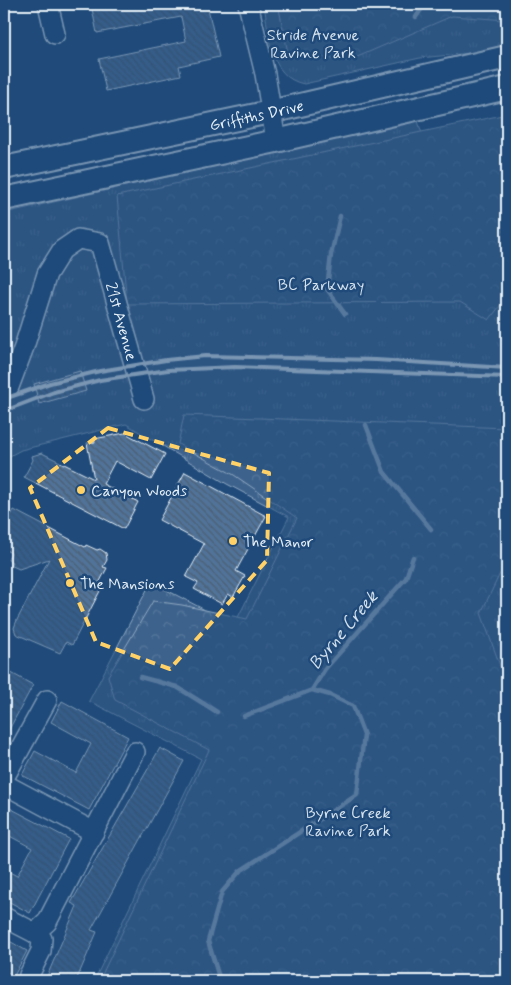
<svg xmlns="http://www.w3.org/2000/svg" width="511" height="985" font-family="Mynerve,sans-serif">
	<defs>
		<pattern id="grass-tufts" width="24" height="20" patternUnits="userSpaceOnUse" patternTransform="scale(1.25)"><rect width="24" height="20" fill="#3c628c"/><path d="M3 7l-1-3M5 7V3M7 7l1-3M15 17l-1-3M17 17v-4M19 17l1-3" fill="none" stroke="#58799d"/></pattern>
		<pattern id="forest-crowns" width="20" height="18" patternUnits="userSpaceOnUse" patternTransform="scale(1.25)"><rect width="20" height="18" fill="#3c628c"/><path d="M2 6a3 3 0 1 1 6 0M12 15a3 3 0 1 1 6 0" fill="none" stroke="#58799d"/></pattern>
		<pattern id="building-back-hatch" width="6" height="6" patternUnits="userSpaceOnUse" patternTransform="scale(1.25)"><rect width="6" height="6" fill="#517399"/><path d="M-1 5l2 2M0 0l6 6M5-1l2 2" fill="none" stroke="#4c5e72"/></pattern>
	</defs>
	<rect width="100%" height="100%" fill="#1f4a7a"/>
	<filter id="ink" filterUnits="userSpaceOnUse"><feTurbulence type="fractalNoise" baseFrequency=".02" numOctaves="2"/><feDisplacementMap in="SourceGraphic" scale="10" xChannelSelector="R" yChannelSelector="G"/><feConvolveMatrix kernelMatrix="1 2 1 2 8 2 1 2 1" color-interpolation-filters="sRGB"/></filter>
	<g filter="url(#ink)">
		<!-- grass -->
		<path fill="url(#grass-tufts)" stroke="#92aac2" d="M264 4H507V47L490 51 420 58 304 84C268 77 269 33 264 4Z
			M418 121 475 303 507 299V981H94L201 759 89 701 151 582 234 625 289 517 227 484 126 424 21 450 4 459V213Z"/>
		<!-- forest -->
		<path fill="url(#forest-crowns)" stroke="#92aac2" d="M278 4H507V20L452 16 348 61 288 53Z
			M507 114V297L489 320 460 302 127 304 117 196Z
			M184 415 507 428V559L481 613 507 685V981H99L209 750 115 700 108 676 153 601 182 605 247 619 297 518 234 475 178 444Z"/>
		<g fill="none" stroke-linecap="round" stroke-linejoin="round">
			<!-- stream -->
			<path stroke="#9ab0c7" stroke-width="4.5" d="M416 17 425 4
				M340 216 331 255 327 289 345 314
				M366 425 384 472 431 529
				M140 677 177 687 217 712
				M244 716 312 690
				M222 981 218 974 208 941 222 892 240 871 357 795 364 735 353 706 330 695 312 690 325 669 406 578 413 557"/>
		</g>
		<!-- building -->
		<path fill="url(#building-back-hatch)" stroke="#e8f1f8" d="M91 4H207L219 57 179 66 181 75 106 91 99 59 186 41 181 17 97 33Z
			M80 371 86 391 39 404 34 384Z
			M125 433 165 454 151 480 115 461 103 484 138 502 124 529 24 477 33 460 32 456 42 453 94 479 87 443 95 442 94 439Z
			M185 472 266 516 236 571 245 576 233 597 228 594 222 604 194 589 198 583 186 577 204 544 159 520Z
			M14 510 85 547 86 545 97 550 100 549 106 553 107 560 103 567 107 568 97 587 101 589 72 645 66 642 60 653 16 634 14 628 17 620 49 559 19 569 10 565 12 562 8 560 11 553 4 549V513L10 517Z
			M4 669 33 685 4 739Z
			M62 701 128 737 89 810 22 775 35 751 76 773 91 744 51 722Z
			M160 748 184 761 91 930 97 932 76 981H45L77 906 71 903Z
			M4 805 69 839 30 913 4 899V869L17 876 32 848 4 833Z
			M4 938 27 951 14 976 4 970Z"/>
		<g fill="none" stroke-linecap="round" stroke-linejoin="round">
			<defs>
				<g id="minor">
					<path d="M48 4 55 34"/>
					<path d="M248 4 265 74 276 141"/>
					<path id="s1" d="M4 389 9 387 24 347 47 274 62 250 78 239 100 243 144 399"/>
					<path d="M4 778 47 700"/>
					<path d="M4 784 94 832"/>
					<path d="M4 917 35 933"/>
					<path d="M29 975 41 951 42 939 35 933 47 922 135 752"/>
				</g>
				<g id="major">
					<path id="s2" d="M4 168 270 112 507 57"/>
					<path d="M4 199 276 141 507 88"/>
				</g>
			</defs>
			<!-- minor casing -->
			<use href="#minor" stroke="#e8f1f8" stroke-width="22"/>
			<!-- major casing -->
			<use href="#major" stroke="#e8f1f8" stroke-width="26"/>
			<!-- minor -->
			<use href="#minor" stroke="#1f4a7a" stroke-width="19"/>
			<!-- major -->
			<use href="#major" stroke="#1f4a7a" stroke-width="22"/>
			<!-- rail -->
			<path stroke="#e8f1f8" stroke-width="4" d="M4 399 50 383 100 371 166 360 205 356 376 360 507 368
				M4 411 54 392 100 380 168 370 235 367 507 377"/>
		</g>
	</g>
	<!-- marked area -->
	<path d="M0 0H511V985H0ZM108 428 269 473 267 560 170 669 96 642 30 488Z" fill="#1f4a7a" fill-opacity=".55" fill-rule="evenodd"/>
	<path fill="none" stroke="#ffd166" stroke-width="4" stroke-dasharray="10 6" stroke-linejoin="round" d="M108 428 269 473 267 560 170 669 96 642 30 488Z"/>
	<!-- markers -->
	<g fill="#ffd166" stroke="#1f4a7a" stroke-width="2">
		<circle cx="81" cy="490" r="5"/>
		<circle cx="233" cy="541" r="5"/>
		<circle cx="70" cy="583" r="5"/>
	</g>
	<g text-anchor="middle" stroke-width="5" stroke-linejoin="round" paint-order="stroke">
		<!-- park labels -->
		<g font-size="16" fill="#d7e3ed" stroke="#1f4a7a">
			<text x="313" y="40">Stride Avenue<tspan x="313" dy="18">Ravine Park</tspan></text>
			<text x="321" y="290">BC Parkway</text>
			<text x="348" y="818">Byrne Creek<tspan x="348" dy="18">Ravine Park</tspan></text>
		</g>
		<!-- street labels -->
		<g font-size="16" fill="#e8f1f8" stroke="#1f4a7a">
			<text dy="6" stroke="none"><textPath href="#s2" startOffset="258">Griffiths Drive</textPath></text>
			<text dy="6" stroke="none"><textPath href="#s1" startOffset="276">21st Avenue</textPath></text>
		</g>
		<!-- poi labels -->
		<g font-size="16" fill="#e8f1f8" stroke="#1f4a7a" text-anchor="start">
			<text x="91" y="496">Canyon Woods</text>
			<text x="243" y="547">The Manor</text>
			<text x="80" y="589">The Mansions</text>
		</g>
		<!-- water labels -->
		<g font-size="18" font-style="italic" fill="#d4e1ec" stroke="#1f4a7a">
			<text transform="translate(343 630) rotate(-50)" y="6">Byrne Creek</text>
		</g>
	</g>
	<!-- margin -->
	<rect width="511" height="985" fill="none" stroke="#1f4a7a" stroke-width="20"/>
	<rect x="10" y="10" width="491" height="965" fill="none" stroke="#e8f1f8" stroke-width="2" filter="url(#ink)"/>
</svg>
